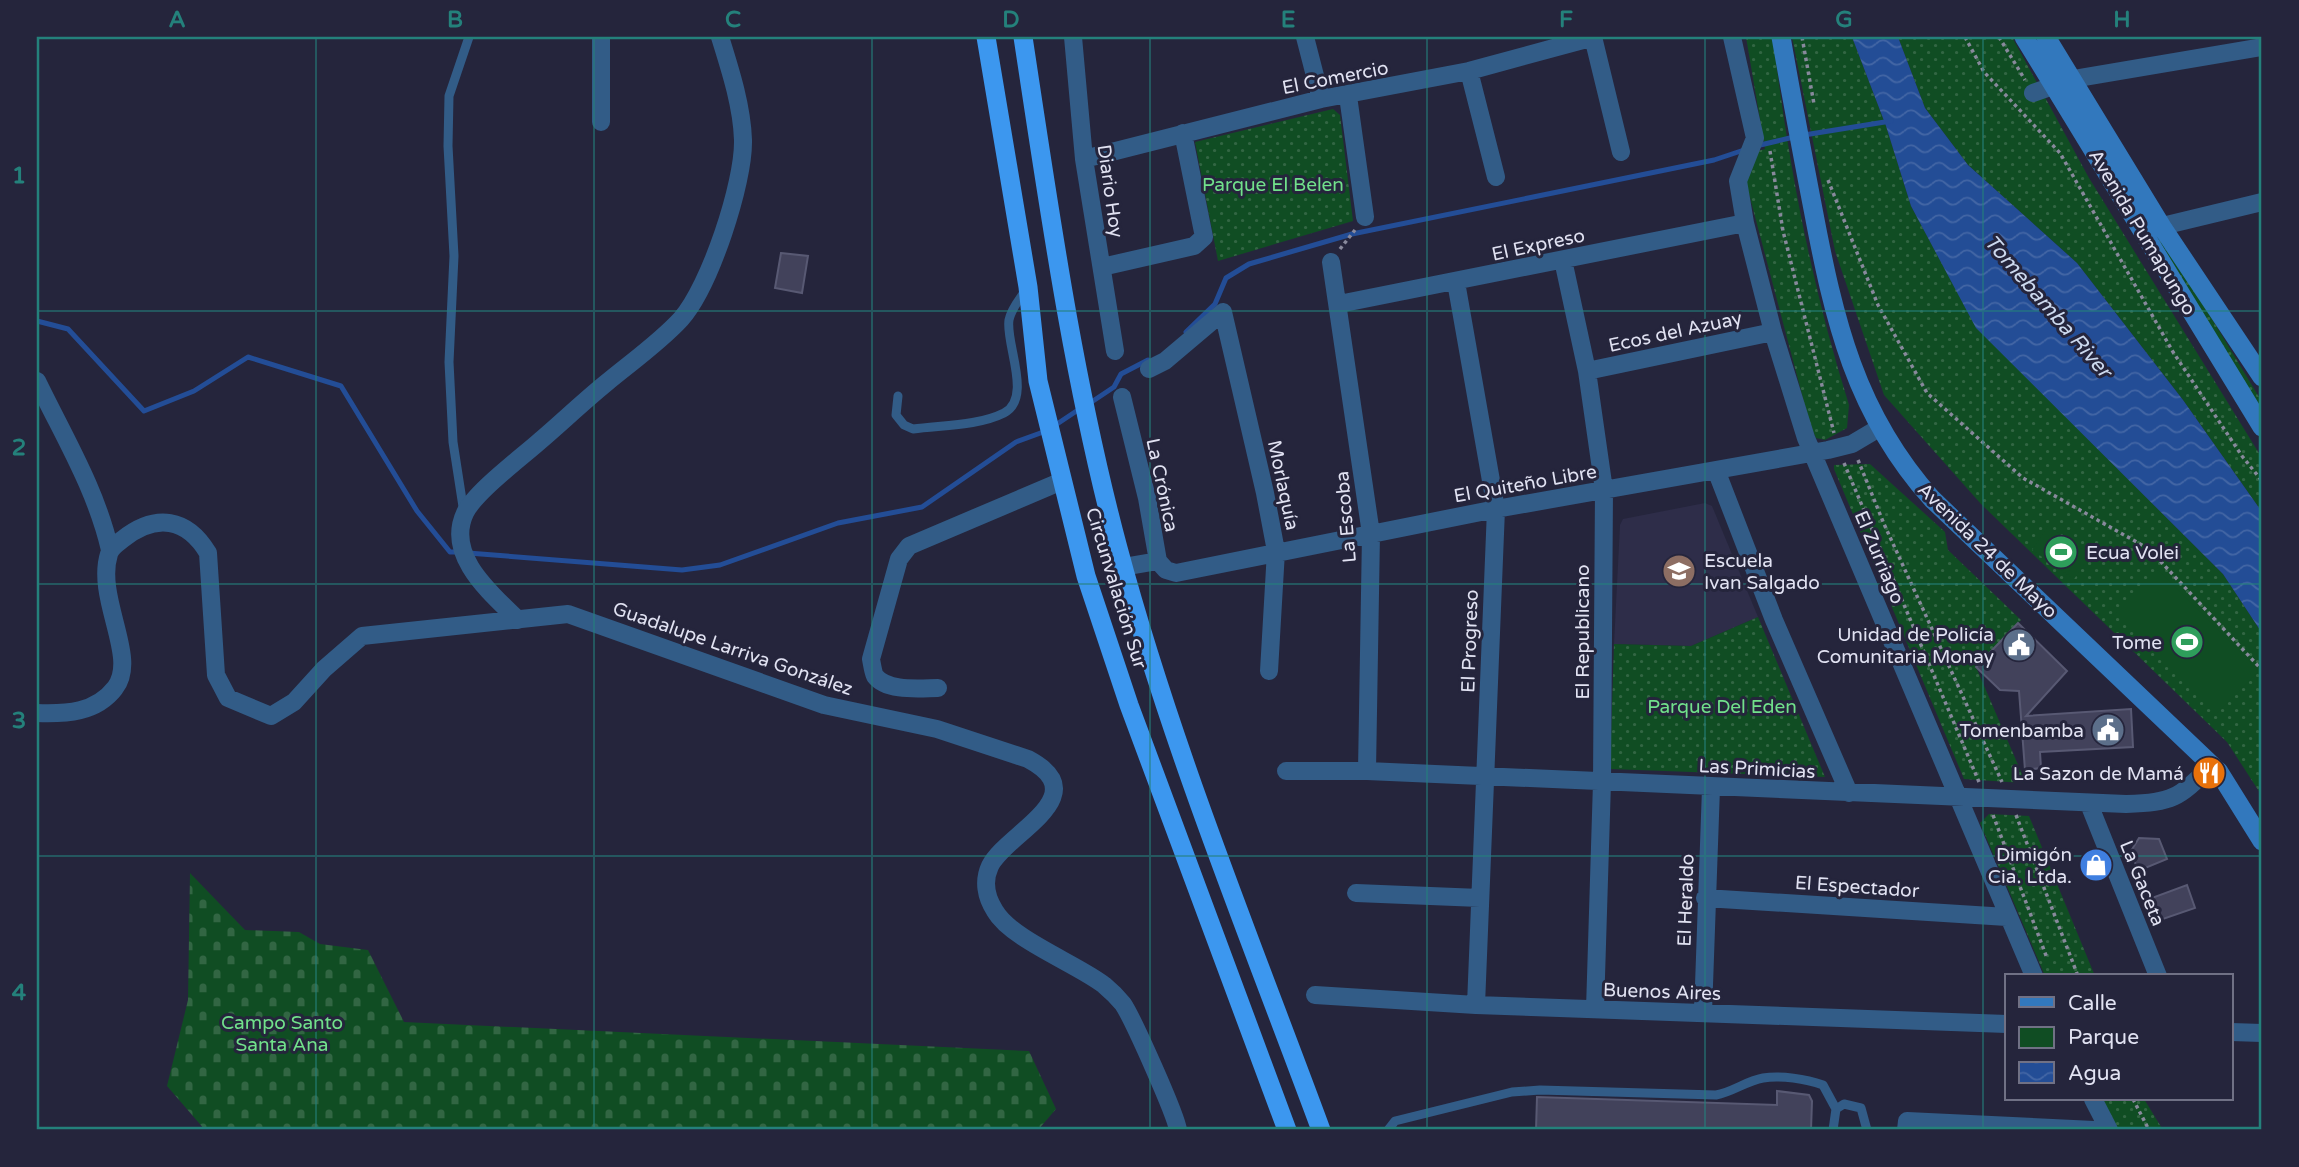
<svg xmlns="http://www.w3.org/2000/svg" width="2299" height="1167" font-family="'Varela Round',sans-serif">
	<defs>
		<pattern id="green-dots" width="8" height="8" patternUnits="userSpaceOnUse" patternTransform="scale(1.75)"><rect width="8" height="8" fill="#104d23"/><path d="M2 2h.1M6 6h.1" fill="none" stroke="#326643" stroke-width="1.8" stroke-linecap="round"/></pattern>
		<pattern id="cemetery-stones" width="16" height="16" patternUnits="userSpaceOnUse" patternTransform="scale(1.75)"><rect width="16" height="16" fill="#104d23"/><path d="M2 7V4a2 2 0 0 1 4 0v3zM10 15v-3a2 2 0 0 1 4 0v3z" fill="#326643"/></pattern>
		<pattern id="water-waves" width="16" height="10" patternUnits="userSpaceOnUse" patternTransform="scale(1.75)"><rect width="16" height="10" fill="#234d96"/><path d="M0 5q4-4 8 0t8 0" fill="none" stroke="#4366a5"/></pattern>
	</defs>
	<rect width="100%" height="100%" fill="#25253c"/>
	<!-- built -->
	<path fill="#2e2d49" d="M1705 503 1712 506 1758 617 1691 646 1614 644 1620 525 1623 519Z"/>
	<!-- green -->
	<path fill="url(#green-dots)" d="M1746 37H1773C1788 163 1811 284 1849 405L1847 428 1825 440 1816 438 1810 425 1739 156 1765 149Z
		M1792 37H1852L1886 126 1911 206 1976 327 2223 574 2262 633V796L2227 742 1981 504 1884 395 1835 251Z
		M1898 37H2012L2089 178 2262 458V512L2183 400 2077 263 1968 165 1925 108Z
		M2082 103 2262 402V415L2182 282Z
		M1333 109 1340 115 1353 221 1218 261 1195 142Z
		M1870 464 1945 532 1948 550 2021 620 1976 667 2025 781 2023 783 1964 779 1834 469V465Z
		M1758 617 1825 777 1610 769 1614 644 1691 646Z
		M1989 814 2029 816 2095 976H2045L1980 823Z
		M2100 1099H2144L2163 1130H2115Z"/>
	<!-- cemetery -->
	<path fill="url(#cemetery-stones)" d="M190 873 245 930 299 932 320 944 368 950 404 1022 1029 1051 1056 1109 1038 1130H205L167 1086 188 1000Z"/>
	<!-- pitch -->
	<path fill="#104d23" d="M2048 526 2091 555 2074 579 2032 550Z
		M2158 570 2259 671 2217 713 2116 613Z"/>
	<!-- water -->
	<path fill="url(#water-waves)" d="M1852 37H1898L1925 108 1968 165 2077 263 2183 400 2262 512V633L2223 574 1976 328 1911 206 1886 126Z"/>
	<g fill="none" stroke-linecap="round" stroke-linejoin="round">
		<!-- stream -->
		<path stroke="#234d96" stroke-width="5" d="M1804 135 1891 121
			M1756 146 1794 137
			M37 321 68 329 144 411 194 391 248 357 341 386 417 511 450 552H459
			M1186 332 1215 304 1226 278 1249 264 1352 234 1714 160 1747 149
			M1090 403 1114 387 1121 374 1148 360
			M1054 426 1081 408
			M468 553 682 570 720 565 838 523 922 507 1016 442 1046 431"/>
	</g>
	<!-- building -->
	<path fill="#42425b" stroke="#585973" stroke-width="2" d="M781 253 808 256 802 293 775 288Z
		M2018 623 2067 671 2026 716 2131 709 2133 747 2040 752 2041 768 2025 770 2019 691 2000 690 1976 667Z
		M2139 838 2159 839 2167 859 2138 871 2131 851Z
		M2187 885 2195 908 2157 921 2149 899Z
		M1777 1091 1809 1095 1812 1101 1811 1130H1536L1537 1097 1777 1105Z"/>
	<g fill="none" stroke-linecap="round" stroke-linejoin="round">
		<!-- path -->
		<path stroke="#88899c" stroke-width="3.5" stroke-dasharray="3.5 3.5" stroke-linecap="butt" d="M1802 37 1814 104
			M1965 37 1984 72 2060 153 2173 352 2242 456 2262 481
			M1999 37 2025 80
			M1770 151 1783 231 1834 433
			M1828 180 1878 305 1927 393 2023 478 2149 549 2262 670
			M1340 249 1355 230
			M1858 460 1884 524 2002 782
			M1844 463 1979 782
			M1993 815 2047 958
			M2016 815 2078 976
			M2133 1099 2149 1130"/>
		<!-- service -->
		<path stroke="#325c87" stroke-width="9" d="M898 396 896 415 904 425 913 429C942 425 978 426 1004 413 1033 398 1005 343 1009 320 1011 309 1019 300 1025 291
			M464 513 453 442 449 362 454 256 448 146 449 96 469 37
			M1836 1109 1844 1104 1861 1108 1867 1130
			M1388 1130 1395 1121 1512 1092 1540 1090 1716 1095C1733 1092 1746 1081 1763 1078 1781 1075 1806 1079 1823 1085L1836 1109 1833 1130"/>
		<!-- minor -->
		<path stroke="#325c87" stroke-width="18" d="M601 37V122
			M1073 37 1084 159 1115 351
			M1305 37 1321 99
			M1593 37 1621 152
			M1732 37 1755 138 1738 181 1745 223 1773 332 1806 438 2034 976
			M1469 71 1496 177
			M2033 93 2073 79 2262 47
			M1348 96 1365 217
			M1084 159 1321 99 1469 71 1594 37
			M2150 229 2262 202
			M1563 260 1587 371 1604 490 1602 782 1595 1009
			M1331 262 1371 534 1367 771
			M1102 267 1194 246 1204 237 1183 133
			M1456 282 1496 509 1476 1005
			M1339 304 1745 223
			M1149 369 1165 361 1223 312 1265 493 1276 551 1269 671
			M1587 371 1773 332
			M37 381C64 437 96 489 110 550
			M1122 397 1147 498 1158 561 1166 570 1176 573 1496 509 1828 450 1852 444 1879 428
			M1716 470 1774 620 1849 793
			M1123 567 1158 561
			M518 620C492 594 445 556 465 513 475 492 522 457 541 440 562 422 583 402 605 384 630 363 659 343 681 319 710 286 744 183 743 140 742 106 730 69 720 37
			M938 688C921 688 887 692 875 676 873 672 872 664 871 659L899 559 909 546 1062 481
			M37 713C66 714 96 713 115 688 139 658 95 598 109 554 111 547 118 543 123 539 156 513 187 518 208 553L216 675 228 698 271 716 294 702 324 669 362 636 568 614 824 705 937 729 1028 759C1098 796 1006 833 990 866 983 881 986 897 995 911 1011 939 1077 964 1104 985 1110 990 1118 998 1123 1004 1133 1019 1176 1115 1178 1130
			M1286 771H1367L2126 804C2175 802 2178 798 2212 765
			M2089 804 2158 976
			M1356 893 1480 898
			M1705 898 2007 917
			M1315 995 1476 1005 2007 1024
			M1703 1013 1711 788
			M2231 1032 2262 1033
			M2093 1099 2109 1130
			M1906 1130 1907 1121 2094 1130"/>
		<!-- secondary -->
		<path stroke="#3278bd" stroke-width="19" d="M1781 37C1791 94 1802 152 1813 209 1834 320 1855 413 1932 499L2219 772 2262 841
			M2024 37 2262 427
			M2046 37 2162 227 2262 377"/>
		<!-- trunk -->
		<path stroke="#3c97ef" stroke-width="19" d="M986 37 1028 287 1038 381 1086 576 1129 705 1287 1130
			M1023 37C1049 208 1073 380 1118 548 1171 746 1250 938 1321 1130"/>
	</g>
	<!-- grid -->
	<path fill="none" stroke="#24817b" stroke-width="2" stroke-opacity="0.55" d="M316 37V1130M594 37V1130M872 37V1130M1150 37V1130M1427 37V1130M1705 37V1130M1983 37V1130M37 311H2262M37 584H2262M37 856H2262"/>
	<!-- icons -->
	<defs>
		<symbol id="stadium-disc" viewBox="-11 -11 22 22"><circle r="9.5" fill="#2e9e5b" stroke="#25253c"/><path d="M0-5a6.5 5 0 1 0 0 10a6.5 5 0 1 0 0-10ZM-3.5-1.8h7v3.6h-7Z" fill="#fff"/></symbol>
		<symbol id="school-disc" viewBox="-11 -11 22 22"><circle r="9.5" fill="#8d6e63" stroke="#25253c"/><path d="M0-5L7-2L0 1L-7-2ZM-4 1L0 2.5L4 1V4Q0 6-4 4Z" fill="#fff"/></symbol>
		<symbol id="civic-disc" viewBox="-11 -11 22 22"><circle r="9.5" fill="#5c6f8a" stroke="#25253c"/><path d="M-.6-6.5H3V-4.5H.6V-3L4-1V1h2V6H-6V1h2V-1L-.6-3ZM-1.2 2.5V6h2.4V2.5Z" fill="#fff"/></symbol>
		<symbol id="restaurant-disc" viewBox="-11 -11 22 22"><circle r="9.5" fill="#e8710a" stroke="#25253c"/><path d="M-5-6h1v4h1v-4h1v4h1v-4h1v5L-1.5 .5V6h-2V.5L-5-1ZM5-6V6H3V1.5H1.5Q1.5-4 5-6Z" fill="#fff"/></symbol>
		<symbol id="shop-disc" viewBox="-11 -11 22 22"><circle r="9.5" fill="#3f7fe0" stroke="#25253c"/><path d="M-5-2.5h2.3a2.7 3.5 0 0 1 5.4 0H5L5.5 6h-11ZM-1.5-2.5h3a1.5 2.3 0 0 0-3 0Z" fill="#fff"/></symbol>
	</defs>
	<g fill-rule="evenodd">
		<use href="#stadium-disc" x="2042" y="533" width="38" height="38"/>
		<use href="#school-disc" x="1660" y="552" width="38" height="38"/>
		<use href="#stadium-disc" x="2168" y="623" width="38" height="38"/>
		<use href="#civic-disc" x="2000" y="626" width="38" height="38"/>
		<use href="#civic-disc" x="2089" y="711" width="38" height="38"/>
		<use href="#restaurant-disc" x="2190" y="754" width="38" height="38"/>
		<use href="#shop-disc" x="2077" y="846" width="38" height="38"/>
	</g>
	<g text-anchor="middle" stroke-width="6" stroke-linejoin="round" paint-order="stroke">
		<!-- street labels -->
		<g font-size="19" fill="#e1e2f2" stroke="#25253c">
			<text transform="translate(1335 77) rotate(-11)" y="7">El Comercio</text>
			<text transform="translate(1111 191) rotate(82)" y="7">Diario Hoy</text>
			<text transform="translate(2143 232) rotate(59)" y="7">Avenida Pumapungo</text>
			<text transform="translate(1538 244) rotate(-12)" y="7">El Expreso</text>
			<text transform="translate(1675 331) rotate(-12)" y="7">Ecos del Azuay</text>
			<text transform="translate(1525 483) rotate(-10)" y="7">El Quiteño Libre</text>
			<text transform="translate(1163 485) rotate(78)" y="7">La Crónica</text>
			<text transform="translate(1284 485) rotate(78)" y="7">Morlaquía</text>
			<text transform="translate(1345 517) rotate(-95)" y="7">La Escoba</text>
			<text transform="translate(1988 550) rotate(44)" y="7">Avenida 24 de Mayo</text>
			<text transform="translate(1880 557) rotate(67)" y="7">El Zurriago</text>
			<text transform="translate(1117 588) rotate(73)" y="7">Circunvalación Sur</text>
			<text transform="translate(1582 632) rotate(-90)" y="7">El Republicano</text>
			<text transform="translate(1469 641) rotate(-88)" y="7">El Progreso</text>
			<text transform="translate(733 648) rotate(19)" y="7">Guadalupe Larriva González</text>
			<text transform="translate(1757 768) rotate(3)" y="7">Las Primicias</text>
			<text transform="translate(2143 883) rotate(68)" y="7">La Gaceta</text>
			<text transform="translate(1857 886) rotate(4)" y="7">El Espectador</text>
			<text transform="translate(1685 900) rotate(-88)" y="7">El Heraldo</text>
			<text transform="translate(1662 991) rotate(2)" y="7">Buenos Aires</text>
		</g>
		<!-- park labels -->
		<g font-size="19" fill="#71e18b" stroke="#25253c">
			<text x="1273" y="191">Parque El Belen</text>
			<text x="1722" y="713">Parque Del Eden</text>
			<text x="282" y="1029">Campo Santo<tspan x="282" dy="22">Santa Ana</tspan></text>
		</g>
		<!-- poi labels -->
		<g font-size="19" fill="#e1e2f2" stroke="#25253c" text-anchor="end">
			<text x="2086" y="559" text-anchor="start">Ecua Volei</text>
			<text x="1704" y="567" text-anchor="start">Escuela<tspan x="1704" dy="22">Ivan Salgado</tspan></text>
			<text x="1994" y="641">Unidad de Policía<tspan x="1994" dy="22">Comunitaria Monay</tspan></text>
			<text x="2162" y="649">Tome</text>
			<text x="2084" y="737">Tomenbamba</text>
			<text x="2184" y="780">La Sazon de Mamá</text>
			<text x="2072" y="861">Dimigón<tspan x="2072" dy="22">Cia. Ltda.</tspan></text>
		</g>
		<!-- water labels -->
		<g font-size="21" font-style="italic" fill="#ccd9ee" stroke="#25253c">
			<text transform="translate(2048 306) rotate(49)" y="7">Tomebamba River</text>
		</g>
	</g>
	<!-- border -->
	<rect width="2299" height="1167" fill="none" stroke="#25253c" stroke-width="77"/>
	<!-- legend -->
	<rect x="2005" y="974" width="228" height="126" fill="#25253c" stroke="#707185" stroke-width="2"/>
	<rect x="2019" y="997" width="35" height="10" fill="#3278bd" stroke="#707185" stroke-width="2"/>
	<text x="2068" y="1010" font-size="21" fill="#e1e2f2">Calle</text>
	<rect x="2019" y="1027" width="35" height="21" fill="#104d23" stroke="#707185" stroke-width="2"/>
	<text x="2068" y="1044" font-size="21" fill="#e1e2f2">Parque</text>
	<rect x="2019" y="1062" width="35" height="21" fill="url(#water-waves)" stroke="#707185" stroke-width="2"/>
	<text x="2068" y="1080" font-size="21" fill="#e1e2f2">Agua</text>
	<rect x="38" y="38" width="2222" height="1090" fill="none" stroke="#24817b" stroke-width="2.5"/>
	<g font-size="23" text-anchor="middle" font-weight="bold" fill="#24817b">
		<text x="177" y="27">A</text>
		<text x="455" y="27">B</text>
		<text x="733" y="27">C</text>
		<text x="1011" y="27">D</text>
		<text x="1288" y="27">E</text>
		<text x="1566" y="27">F</text>
		<text x="1844" y="27">G</text>
		<text x="2122" y="27">H</text>
		<text x="19" y="183">1</text>
		<text x="19" y="455">2</text>
		<text x="19" y="728">3</text>
		<text x="19" y="1000">4</text>
	</g>
</svg>
